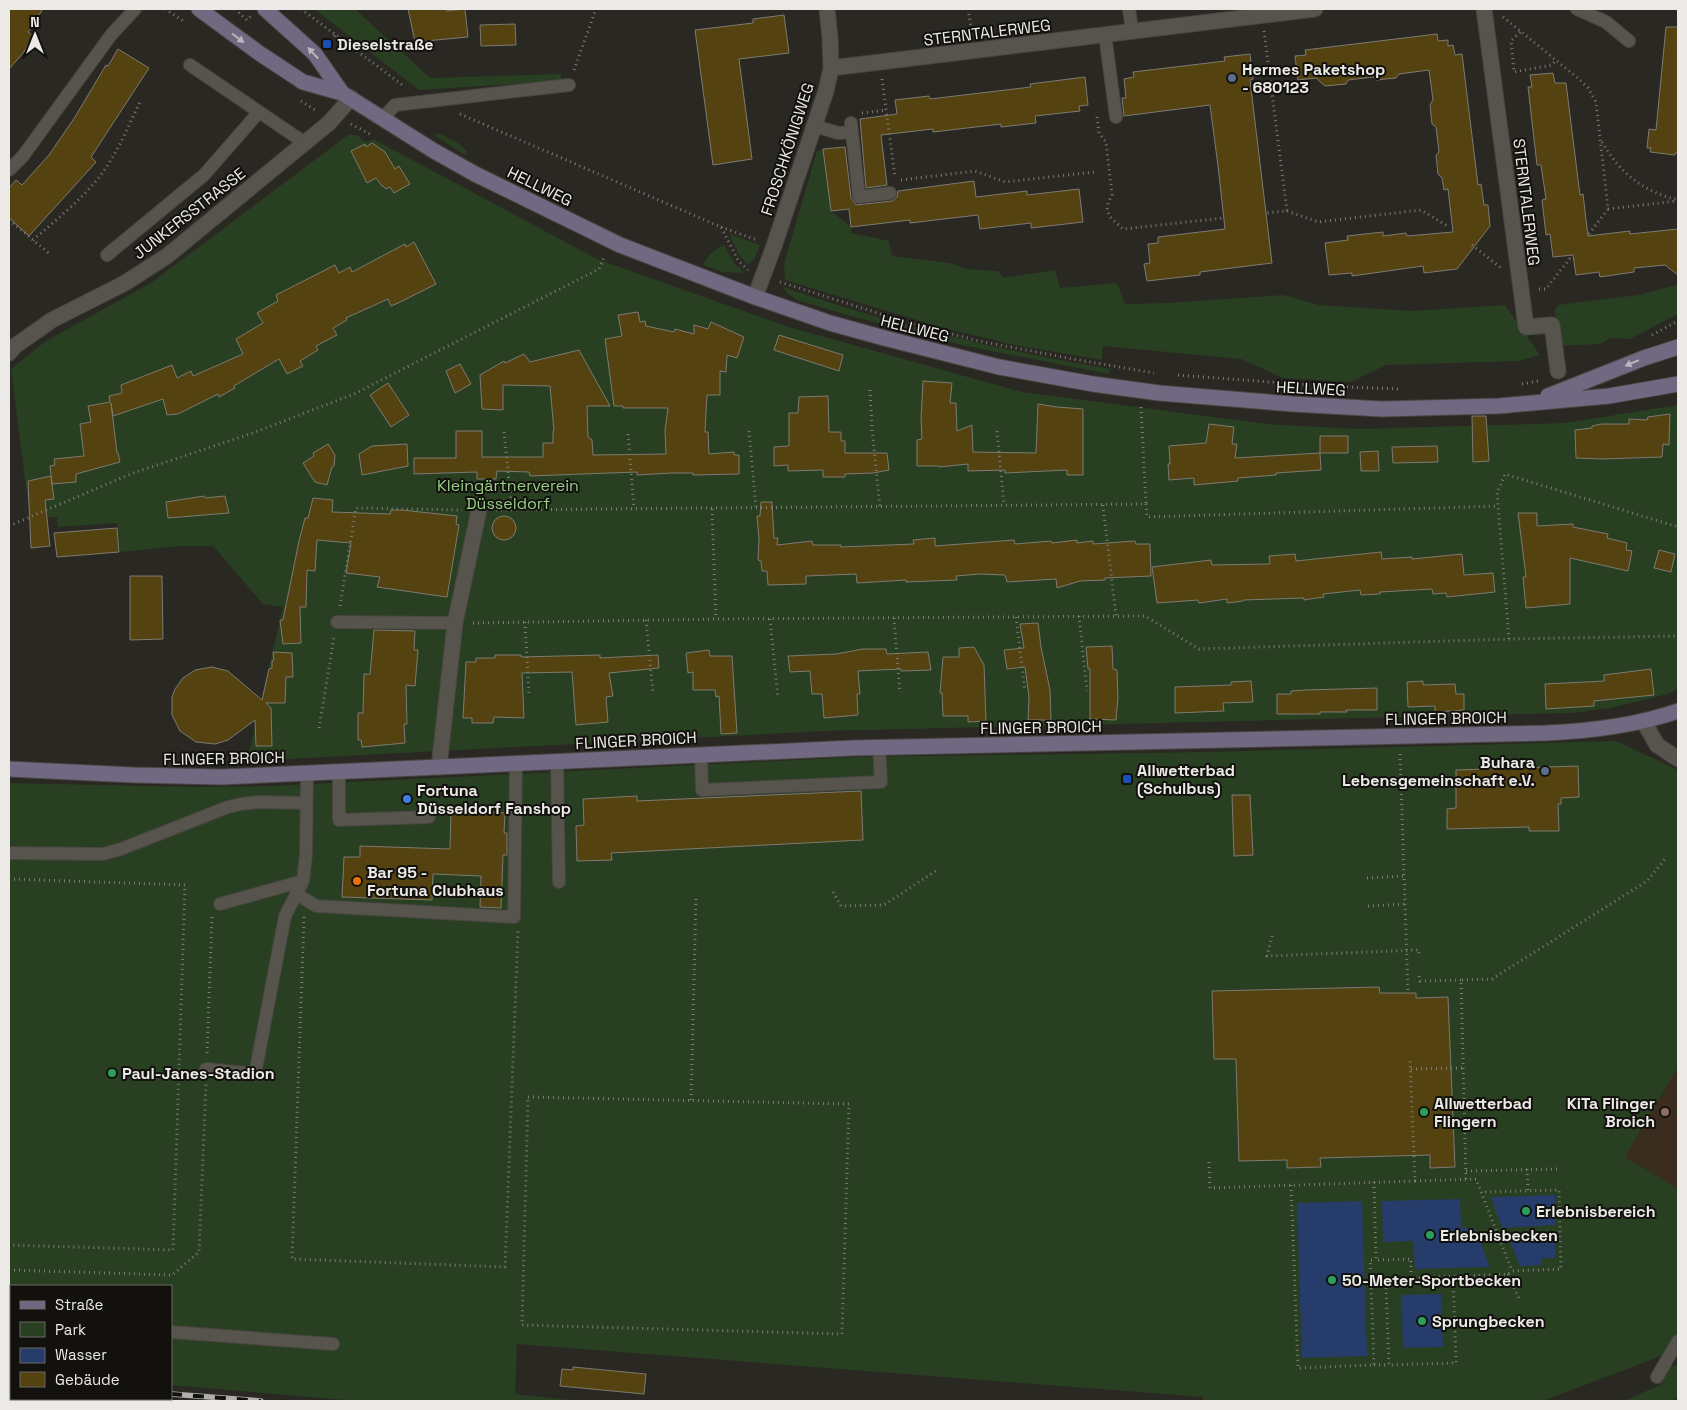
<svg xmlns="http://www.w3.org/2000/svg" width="1687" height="1410" font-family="'Space Grotesk',sans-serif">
	<rect width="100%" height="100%" fill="#2a2822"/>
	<!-- education -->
	<path fill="#3a2c1f" d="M1678 1067V1189L1625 1157Z"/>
	<!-- green -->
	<path fill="#283f21" d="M317 9H355L430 78 561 74V81L419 90 317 11Z
		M438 133 458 143 468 152 465 155 435 136Z
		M348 135H357L365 142 375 140 597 259 789 327 1022 392 1267 424 1357 429 1565 423 1678 405V688L1673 692C1639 702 1606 710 1570 713L825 731 247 761 283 607 263 604 213 546H180L120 552 117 523 58 527 57 517 30 519 11 369 46 341 151 283Z
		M823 149 831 211 851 227V233L889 241 892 256 950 263 966 269 998 271 1003 278 1055 270 1060 288 1117 283 1125 304 1168 303 1283 295 1319 305 1413 311 1505 305 1540 355 1519 361 1386 365 1351 382 1283 378 1241 359 1103 346 1102 360 1015 345 943 328 785 280 784 264 817 151Z
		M729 234 760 245 754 260 748 264 739 255Z
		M724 245 735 264 743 271 741 273 722 272 703 265C707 255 715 249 724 245Z
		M1678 285V314L1630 339 1611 338 1600 344 1559 346 1555 310 1558 305 1638 295Z
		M783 287C889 324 999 350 1110 369L1109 374 966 346 847 315 797 300 786 292Z
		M1616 741 1678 770V1067L1625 1157 1678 1189V1334L1666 1354 1543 1401H1203V1397L517 1344 515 1394 579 1401H357L171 1385V1286H11V1292H9V783L200 787 271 786 856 757 1209 752Z
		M9 1293H11V1372L9 1371Z
		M1678 1364V1397L1670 1401H1624L1660 1385 1667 1368Z
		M9 1389H11V1399H119L148 1401H9Z"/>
	<!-- water -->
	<path fill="#263d6c" d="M1555 1195 1556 1225 1502 1228 1491 1197Z
		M1460 1199 1461 1228H1475L1490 1267 1415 1269 1413 1241 1383 1242 1382 1201Z
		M1362 1201 1367 1356 1302 1358 1297 1203Z
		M1535 1236H1555V1258H1541L1542 1265 1520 1266 1510 1242 1534 1241Z
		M1441 1294 1443 1347 1403 1348 1401 1295Z"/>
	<!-- building -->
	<path fill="#544311" stroke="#7d7a73" d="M9 9H43L28 32 33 36 24 52 9 69Z
		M408 9H446V11L465 9 468 37 415 42Z
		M784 15 789 53 739 59 752 159 713 165 695 30 753 23V19Z
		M515 24 516 45 481 46 480 25Z
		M1666 27H1678V153H1675V155L1650 152 1651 148H1647L1649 129 1656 130Z
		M1437 34 1438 41 1448 40V46L1453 45 1455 55 1462 54 1478 185 1481 184 1484 205H1488L1490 226 1457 269 1424 273 1423 266 1352 276V273L1329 275 1325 243 1348 240 1347 236 1383 232V236L1406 233 1407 236 1453 232 1448 189 1444 190 1442 178 1438 174 1436 155 1439 152 1436 127 1432 124 1430 105 1433 100 1429 70 1399 74 1396 78 1376 80 1373 77 1348 80 1346 84 1325 86 1316 78 1298 80 1295 56 1306 55 1305 50Z
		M118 49 149 68 91 157 96 162 29 236 9 218V188L16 180 22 185 49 155 75 117 106 65 108 66Z
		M1250 54 1253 79 1250 80 1272 263 1200 272V275L1147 281 1144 264 1150 263 1148 244 1158 243V237L1225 229 1218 166 1210 105 1124 116 1122 98H1126L1124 79 1134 77 1133 72 1225 61 1224 57Z
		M1553 73 1555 83H1566L1580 195 1583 194 1588 236 1630 231V234L1678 229V275L1665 265 1634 268V272L1600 277 1599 272 1576 275 1573 255 1553 257 1550 234 1546 235 1542 200 1546 199 1541 165H1537L1528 87H1532L1530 75Z
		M1085 77 1088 105 1079 106 1080 111 1035 116 1036 123 1001 127V124L933 132V129L881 135 887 185 866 188 860 119 897 114 895 100 929 96 930 99 1031 87 1030 84Z
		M372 143 385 152 395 169 399 166 410 184 394 193 390 187 386 189 383 186H382L376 178 367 183 351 151 365 144 366 147Z
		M845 147 851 198 856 205 892 201 897 197 898 191 974 181 976 197 1027 191V195L1079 189 1083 222 1031 228V223L980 229 978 215 910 223V220L851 227 849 209 831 211 823 149Z
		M414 242 436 284 398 303 391 306 388 299 346 318 347 320 333 328 337 335 316 346 318 350 300 361 303 366 287 374 279 359 242 381 234 386 235 388 219 397 218 394 178 414 167 415 163 399 113 416 111 403 117 453H118L120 462 76 474V482L52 484 50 466 55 465 54 459 84 456 80 424 91 422 88 406 110 402 109 396 122 393 121 385 172 365 177 378 191 371 193 376 243 354 236 339 263 323 257 313 278 301 276 295 335 265 339 273 350 267 352 272 405 244 406 247Z
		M638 312 640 322 645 321 646 326 674 332 675 329 694 334V325L708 329 711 322 744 337 737 358 727 355 726 372 720 371V395H707L705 432H708L709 454 734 452V455H739V474L693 475V473H672L637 475V472L530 476 529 472 497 471 496 479H477V472L414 474V458H456V431H482V457H543V443H553V431H554L550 386 503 385V410L482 409 480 375 504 361 505 363 524 354 530 362 579 350 610 406H587L588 437 592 440 593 455 666 454 665 430 668 408H623V406H614L605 339 622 336 618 315Z
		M779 335 843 355 839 371 774 350Z
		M460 364 471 384 455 393 446 371Z
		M923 381 952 383 950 403H956L957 431 972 425 973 452 1036 453 1038 404 1057 407 1083 409V475H1067V470L1005 473V470L968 471V464L939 467V466H917V440L922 439 921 419Z
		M388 383 409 415 391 427 370 395Z
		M828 396 829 432H841V441H845V453H887L889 470 873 473 845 474V477H823V470L788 471V465L774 466V447L789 446V413H798L799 397Z
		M1670 414 1669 445 1663 444 1662 457 1602 459 1576 458 1575 430 1592 428V426L1601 424H1629V419L1647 420 1648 417Z
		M1472 416H1486L1489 461 1473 462Z
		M1209 424 1234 427 1232 444H1237L1235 458 1320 453 1321 470 1276 473V475L1238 478V481L1194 485V478L1169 480 1168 464H1170L1169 446 1206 443Z
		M1320 436H1348V453H1320Z
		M328 444 335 455 334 466 332 467 327 485 315 482 303 463 314 456 313 453Z
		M407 444 408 466 362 475 359 454 372 446Z
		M1437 446 1438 462 1393 463 1392 447Z
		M1378 451 1379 471H1361L1360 452Z
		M51 476 54 499 45 500 50 546 31 548 28 481Z
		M204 496 205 498 225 496 229 513 168 518 166 502Z
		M313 498 333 500 332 512 390 514 391 510H402L457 516 456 524 459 525 447 597 377 587 380 577 346 573 351 543 317 540 315 571 307 570 306 607H300L301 643 283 644 280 620H283L299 541 305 518H308Z
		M761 502H772L774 538H778L777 545 812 541 813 545H841V547L914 544 913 540 935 538V546L1014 540 1015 544 1051 541 1052 543 1077 540V543L1093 541V544L1135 541 1136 544H1150L1151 576 1105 578V580L1080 581 1057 588 1056 579 1007 582 1005 575 980 574 956 576 957 580 906 582V580L857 583 856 574 806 576V584L768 585 767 571H762L761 561 758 560 759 539 757 516H760Z
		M1518 513H1537V526L1573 524V527L1608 534 1607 538 1627 543 1626 550 1632 551 1628 571 1570 558V604L1526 608 1523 577H1526Z
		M492 528a12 12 0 1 1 24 0a12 12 0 1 1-24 0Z
		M117 528 119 552 57 557 54 533Z
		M1659 550 1675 554 1671 572 1654 568Z
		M1381 552 1382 559 1412 557V559L1462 554 1464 575 1493 573 1495 592 1447 597 1446 593 1433 594 1432 589 1380 592V594L1361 595 1360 590 1323 594 1324 597 1304 600V598L1243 600V601L1227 603V599L1199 603 1198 600 1157 603 1152 567 1211 560 1212 565 1270 564 1269 556 1295 554 1296 561Z
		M130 576H162L163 639 130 640Z
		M1038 623 1041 647 1050 690 1051 720H1028L1029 697 1025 667 1007 669 1004 650 1024 648 1020 624Z
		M374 630 415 631 414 650H418L415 686 406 685 407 724H404L405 743 362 747 361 740H358V713H363L364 674H370Z
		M1112 646 1113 669 1117 670 1118 698 1116 720 1090 719V669H1088L1086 647Z
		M974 647 984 665 986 721 968 722V716H943L942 693H940L943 657H959V648Z
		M863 649H886L887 654 928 652 931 670 901 671V669L858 671 860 694H857L858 715 824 718 822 694H812L810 671 790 672 788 656 836 654Z
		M709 650 710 656H732L737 733 721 734 719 696 716 697 715 690H693V672L688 673 686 653Z
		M273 652 292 653 293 677H286L285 703H266L271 708 272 746H256L255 720 228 740 215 744 196 742 180 731 172 715V697L175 689 183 678 195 670 212 667 228 671 262 700 269 669 272 668V661L274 660Z
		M495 655H521V657L600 655V658L658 655 659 668 609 673 613 696 606 697 608 722 576 725 572 672 522 673 524 718 494 717 493 723H472V718H463L466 662H476V658H495Z
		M1651 669 1654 695 1594 701V706L1546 709 1545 684 1604 681V675Z
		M1251 681 1253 702 1223 703 1224 711 1175 713V687L1231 685V682Z
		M1423 681V685L1455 684 1456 694H1464V710L1435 712V706L1408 707 1407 682Z
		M1377 688V710H1346L1347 712H1320V714H1277V694H1291V691L1306 690Z
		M1578 766 1579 797 1561 798V804H1558L1559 831H1529V827L1447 829V809L1456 808V770Z
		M861 791 863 840 611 853 612 860 577 861 576 826 584 825 583 799 637 796V801Z
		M1232 795H1250L1253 855 1234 856Z
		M451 810 505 813 504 833H507V855H503L501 908 480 907 481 876 433 874 432 900 342 897 344 857H360V846L450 849Z
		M1379 987 1380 993H1416V998L1448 997 1455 1167 1430 1168V1155L1320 1158 1321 1167 1287 1168V1160L1239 1161 1236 1059H1214L1212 991Z
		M573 1367 646 1374 644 1394 560 1386 562 1369 573 1370Z"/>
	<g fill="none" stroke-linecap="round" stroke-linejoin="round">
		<defs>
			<path id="lane" d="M1129 9 1132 31
				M1577 9 1606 22 1629 41
				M1105 35 1116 117
				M190 65 305 143
				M383 118 395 105 569 85
				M851 123 859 197 890 193
				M815 126 838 133 852 132
				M9 170 23 156 111 35 135 9
				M107 255 204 175 259 112
				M337 622 455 623
				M701 754 702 790 881 782 879 747
				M557 762 559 882
				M339 773V820L429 817
				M9 853 103 854 121 849 228 807 241 804 259 802 306 803
				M297 894 316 906 514 917 516 763
				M220 904 303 881
				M206 1069 255 1074 285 916 303 881 306 854 307 774
				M9 1318 11 1319
				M171 1332 333 1344
				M1657 1377 1678 1341"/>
			<path id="street" d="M1484 9 1526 327 1552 325 1558 371
				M831 68 1315 9
				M755 297 774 246 826 91 831 68 830 38 827 9
				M9 353 15 346 52 320 125 283 167 256 329 123 351 98
				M1644 722 1657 745 1678 759
				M439 767 455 623 479 510"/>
			<path id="secondary" d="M199 9 259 53 303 82 342 93 434 151 475 174 620 245 755 297 830 323 884 338 999 367 1093 384 1159 393 1292 404 1382 409 1499 406 1609 396 1678 384
				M265 9 315 54 342 93
				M1548 396 1644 358 1678 347
				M9 769 133 775 222 777 853 748 1546 733C1591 731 1635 726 1678 711"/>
		</defs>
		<!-- lane casing -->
		<use href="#lane" stroke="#474540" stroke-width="14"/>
		<!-- street casing -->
		<use href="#street" stroke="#474540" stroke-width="17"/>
		<!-- secondary casing -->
		<use href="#secondary" stroke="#474540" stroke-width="17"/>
		<!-- path -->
		<path stroke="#7e7c77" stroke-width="3" stroke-dasharray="1 4" stroke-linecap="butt" d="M165 9 185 22
			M235 9 247 20 251 16
			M301 9 405 87
			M968 9 972 33
			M1503 17 1579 79 1588 88 1596 102 1608 209 1589 234
			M1264 31 1287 211 1266 213
			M1520 32 1511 41 1514 72 1552 65 1556 60
			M328 44 336 34
			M574 70 596 9
			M882 79 895 177
			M301 101 317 111
			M862 113 886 110
			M460 114 721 227 738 260 748 270
			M1097 117 1099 133 1106 142 1109 169 1112 195 1108 203 1107 210 1110 217 1123 229 1224 218
			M351 124 372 135
			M1602 142C1621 174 1642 191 1678 200
			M901 180 975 171 1005 182 1095 172
			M1608 209 1677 201
			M1287 211 1318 222 1421 210 1449 227
			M9 220 50 254
			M721 227 757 240
			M33 240C57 219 84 198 103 172 119 150 129 124 141 100
			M1472 245 1501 268
			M780 282 906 322 979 341 1073 359 1154 373
			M1539 289H1546L1571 257
			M1652 335 1678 321
			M1178 375 1309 385
			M1522 384 1538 381
			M1347 387 1398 389
			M870 390 872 429 880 507
			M1141 407 1146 504
			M749 431 756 508
			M997 431 1004 505
			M504 432 512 510
			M628 434 634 509
			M1103 505 1116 616
			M712 509 716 619
			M496 510 1146 504 1147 517 1498 506
			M9 526 133 473 250 434 354 394 599 269 605 255
			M340 606 356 508 462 510
			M1079 616 1087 691
			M1016 617 1025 691
			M894 618 900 693
			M770 619 778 698
			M646 620 653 694
			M525 622 529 695
			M473 623 716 619 1145 616 1199 649 1509 639 1678 636
			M1509 639 1497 493 1505 474 1678 527
			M319 728 334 637
			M1400 754 1408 993
			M1367 878 1404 876
			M9 879 185 885 173 1250 9 1245
			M833 892 841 906 884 905 937 870
			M1368 906 1405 904
			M304 917 292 1259 505 1267 518 931
			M1272 936 1267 956 1419 950V955
			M1419 976 1420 981 1461 980
			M207 1053 212 917
			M1411 1069 1463 1068
			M528 1097 849 1104 842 1334 522 1325Z
			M691 1100 696 897
			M1209 1162 1210 1188 1415 1181 1410 1060
			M1527 1169 1528 1191
			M1466 1171 1560 1169
			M1466 1179 1461 980 1492 979 1647 881 1666 858
			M1415 1181 1476 1179 1512 1271
			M1374 1182 1376 1260 1411 1259V1278L1508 1274 1512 1271 1561 1269 1559 1190 1482 1192
			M1291 1185 1298 1368 1374 1365 1371 1284
			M9 1270 172 1275 199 1252 206 1084
			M1371 1274 1370 1260H1376
			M1508 1274 1520 1301
			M1411 1278 1412 1286 1386 1287 1389 1365 1456 1363 1453 1276
			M1374 1365H1389"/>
		<!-- lane -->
		<use href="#lane" stroke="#57544e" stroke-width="12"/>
		<!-- street -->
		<use href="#street" stroke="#57544e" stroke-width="15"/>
		<!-- secondary -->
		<use href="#secondary" stroke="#706981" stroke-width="15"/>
		<defs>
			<path id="rail" d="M9 1380H11
				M171 1394 261 1401"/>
		</defs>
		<!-- rail casing -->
		<use href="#rail" stroke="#b1afaa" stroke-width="5.5"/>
		<!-- rail -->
		<use href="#rail" stroke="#12110e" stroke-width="4" stroke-dasharray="11" stroke-linecap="butt"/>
	</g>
	<!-- one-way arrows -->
	<defs><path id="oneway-solid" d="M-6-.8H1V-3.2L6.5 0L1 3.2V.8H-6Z" transform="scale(1.25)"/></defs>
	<g fill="#bab6be">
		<use href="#oneway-solid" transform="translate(238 38) rotate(37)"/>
		<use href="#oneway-solid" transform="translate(313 53) rotate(-133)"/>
		<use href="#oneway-solid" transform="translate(1632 363) rotate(157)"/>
	</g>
	<!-- markers -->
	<g fill="#1a4fb4" stroke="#12110e" stroke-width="2">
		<rect x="322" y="39" width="10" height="10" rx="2.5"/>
		<rect x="1122" y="774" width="10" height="10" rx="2.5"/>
	</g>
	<g fill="#5c6f8a" stroke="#12110e" stroke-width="2">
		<circle cx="1232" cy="78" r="5"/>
		<circle cx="1545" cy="771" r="5"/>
	</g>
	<circle fill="#3f7fe0" stroke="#12110e" stroke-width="2" cx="407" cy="799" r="5"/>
	<circle fill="#e8710a" stroke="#12110e" stroke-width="2" cx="357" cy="881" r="5"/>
	<g fill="#2e9e5b" stroke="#12110e" stroke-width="2">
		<circle cx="112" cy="1073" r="5"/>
		<circle cx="1424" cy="1112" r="5"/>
		<circle cx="1526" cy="1211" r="5"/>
		<circle cx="1430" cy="1235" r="5"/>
		<circle cx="1332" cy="1280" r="5"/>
		<circle cx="1422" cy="1321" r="5"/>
	</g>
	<circle fill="#8d6e63" stroke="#12110e" stroke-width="2" cx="1665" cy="1112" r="5"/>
	<g text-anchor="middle" stroke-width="4" stroke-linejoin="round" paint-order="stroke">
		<!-- street labels -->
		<g font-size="16" fill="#eceae6" stroke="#12110e">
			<text transform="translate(987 32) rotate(-7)" y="6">STERNTALERWEG</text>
			<text transform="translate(787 149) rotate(-72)" y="6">FROSCHKÖNIGWEG</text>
			<text transform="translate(540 186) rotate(26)" y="6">HELLWEG</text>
			<text transform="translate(1527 202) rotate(83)" y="6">STERNTALERWEG</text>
			<text transform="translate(189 213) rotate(-38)" y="6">JUNKERSSTRASSE</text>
			<text transform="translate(915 328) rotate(14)" y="6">HELLWEG</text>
			<text transform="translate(1311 388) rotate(3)" y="6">HELLWEG</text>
			<text transform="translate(1446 718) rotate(-1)" y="6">FLINGER BROICH</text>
			<text transform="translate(1041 727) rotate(-1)" y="6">FLINGER BROICH</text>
			<text transform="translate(636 740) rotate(-3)" y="6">FLINGER BROICH</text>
			<text transform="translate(224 758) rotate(-1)" y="6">FLINGER BROICH</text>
		</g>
		<!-- poi labels -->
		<g font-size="16" font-weight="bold" fill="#eceae6" stroke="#12110e" text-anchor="start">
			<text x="337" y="50">Dieselstraße</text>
			<text x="1242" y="75">Hermes Paketshop<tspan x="1242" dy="18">- 680123</tspan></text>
			<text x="1535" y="768" text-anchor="end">Buhara<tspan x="1535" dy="18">Lebensgemeinschaft e.V.</tspan></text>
			<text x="1137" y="776">Allwetterbad<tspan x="1137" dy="18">(Schulbus)</tspan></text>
			<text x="417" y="796">Fortuna<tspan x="417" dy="18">Düsseldorf Fanshop</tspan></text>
			<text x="367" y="878">Bar 95 -<tspan x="367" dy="18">Fortuna Clubhaus</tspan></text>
			<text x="122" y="1079">Paul-Janes-Stadion</text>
			<text x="1434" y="1109">Allwetterbad<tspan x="1434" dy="18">Flingern</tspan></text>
			<text x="1655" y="1109" text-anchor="end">KiTa Flinger<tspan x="1655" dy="18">Broich</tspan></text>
			<text x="1536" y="1217">Erlebnisbereich</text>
			<text x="1440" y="1241">Erlebnisbecken</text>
			<text x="1342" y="1286">50-Meter-Sportbecken</text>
			<text x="1432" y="1327">Sprungbecken</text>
		</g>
		<!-- park labels -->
		<g font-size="16" fill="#98d086" stroke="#12110e">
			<text x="508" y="491">Kleingärtnerverein<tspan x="508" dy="18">Düsseldorf</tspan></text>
		</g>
	</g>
	<!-- border -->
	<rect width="1687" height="1410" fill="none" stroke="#eceae6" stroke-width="20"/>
	<!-- legend -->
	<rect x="10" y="1285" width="162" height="115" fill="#12110e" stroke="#696864"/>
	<rect x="20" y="1301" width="25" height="8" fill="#706981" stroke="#696864"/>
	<text x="55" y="1310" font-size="15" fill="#eceae6">Straße</text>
	<rect x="20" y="1322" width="25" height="15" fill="#283f21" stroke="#696864"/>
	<text x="55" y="1335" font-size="15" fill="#eceae6">Park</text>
	<rect x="20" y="1348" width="25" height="15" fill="#263d6c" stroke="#696864"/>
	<text x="55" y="1360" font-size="15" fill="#eceae6">Wasser</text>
	<rect x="20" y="1372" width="25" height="15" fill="#544311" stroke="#696864"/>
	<text x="55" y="1385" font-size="15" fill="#eceae6">Gebäude</text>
	<!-- north arrow -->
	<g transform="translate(35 35)" stroke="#12110e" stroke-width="4" paint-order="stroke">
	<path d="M0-4L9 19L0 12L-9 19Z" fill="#eceae6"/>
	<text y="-8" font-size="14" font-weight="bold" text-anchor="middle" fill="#eceae6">N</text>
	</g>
</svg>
